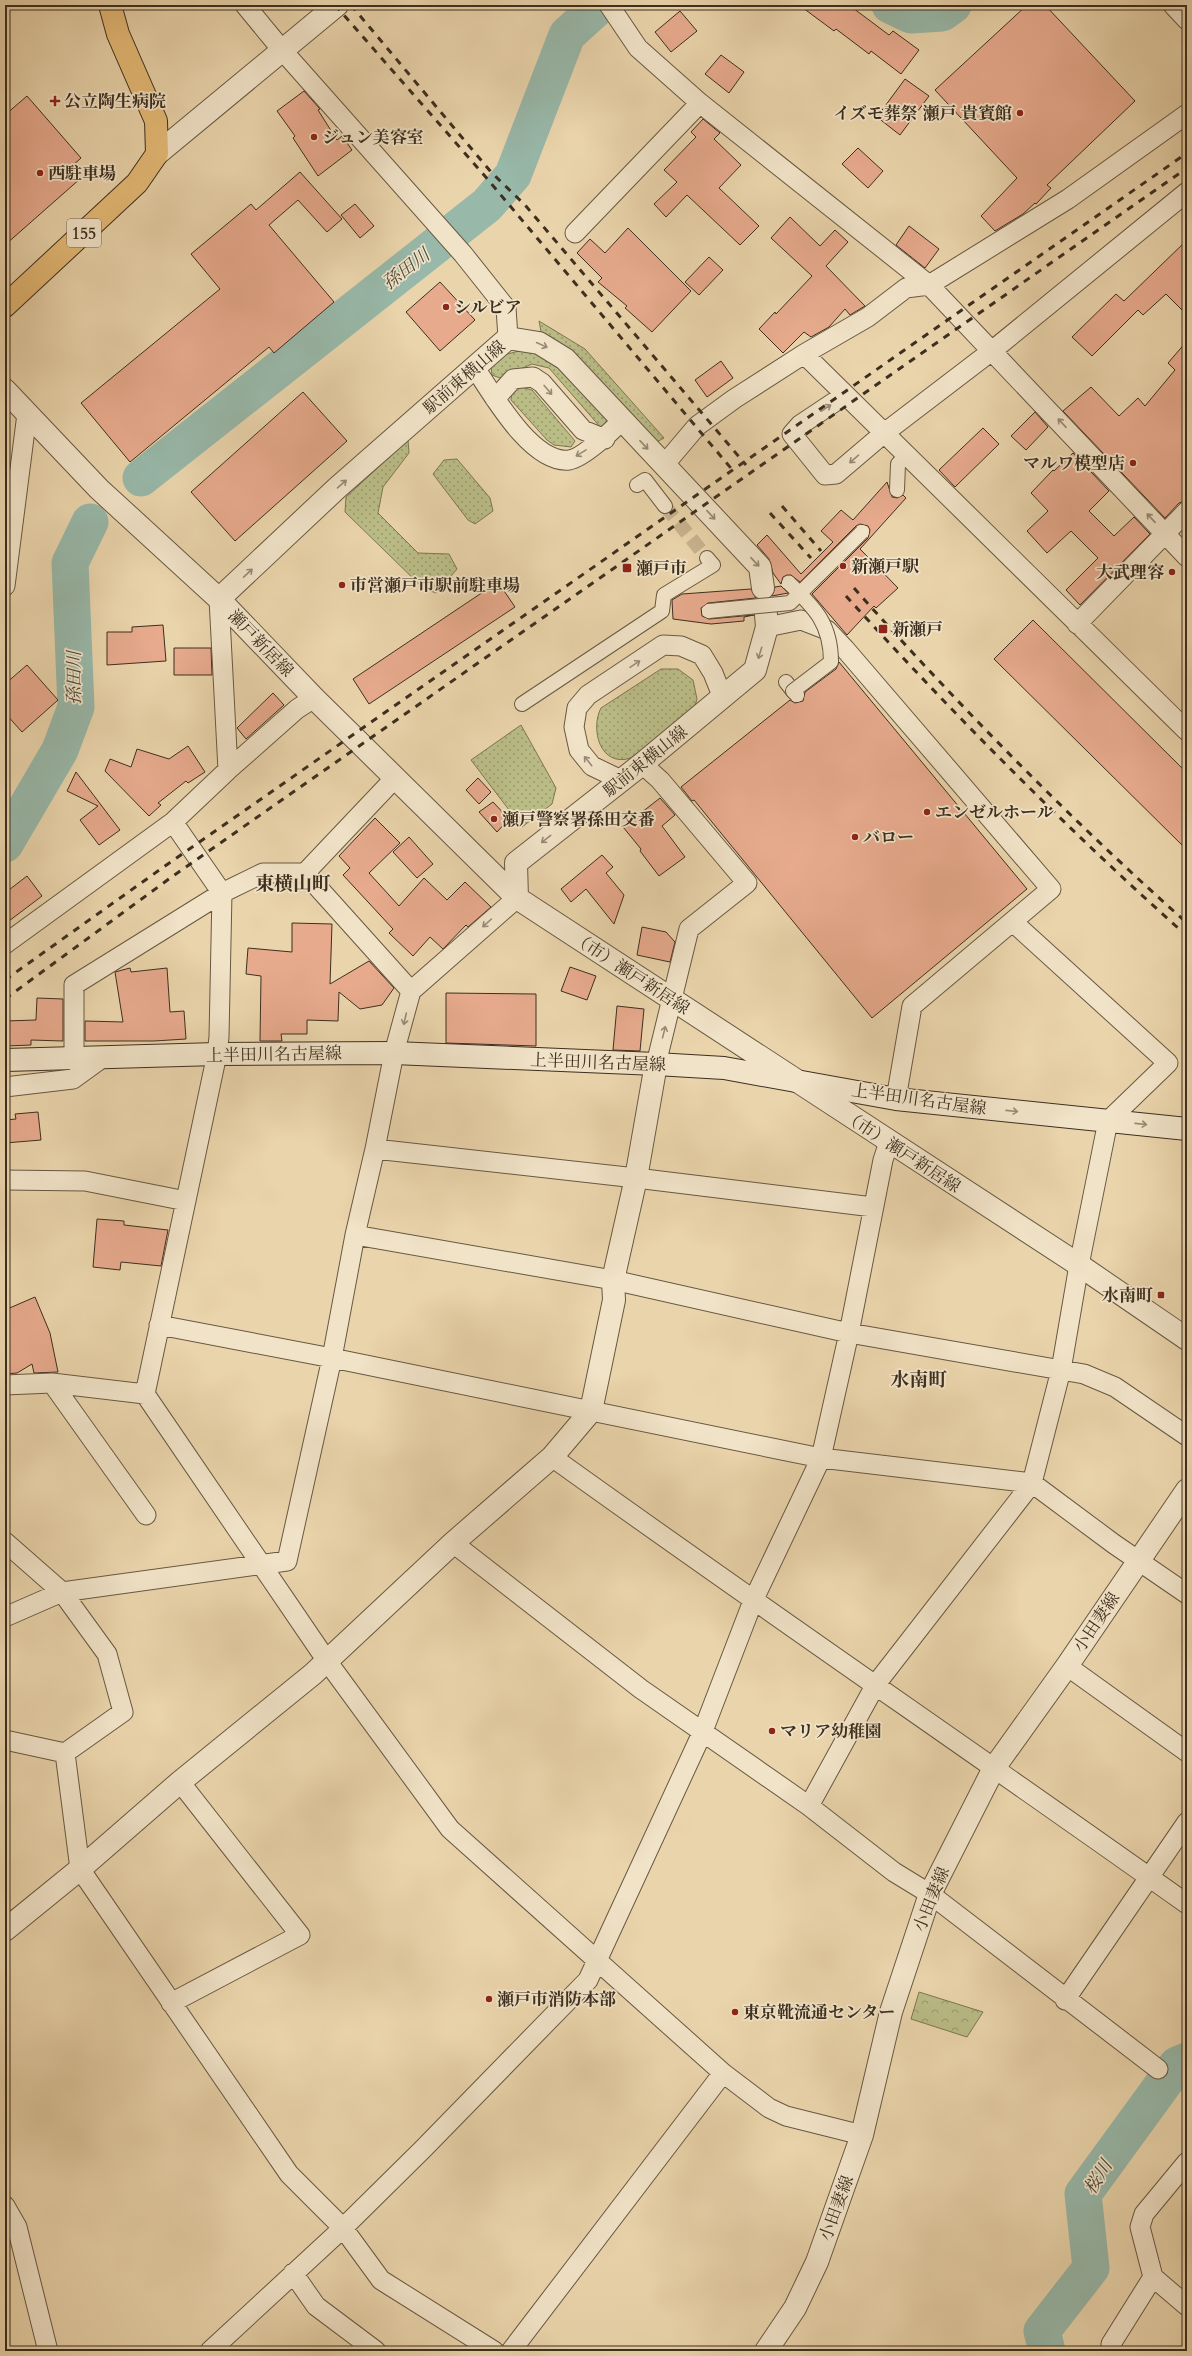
<svg xmlns="http://www.w3.org/2000/svg" width="1192" height="2356" font-family="Cardo,'Noto Serif JP',serif">
	<defs>
		<pattern id="grass-dots" width="8" height="8" patternUnits="userSpaceOnUse"><rect width="8" height="8" fill="#babc86"/><path d="M2 2h.1M6 6h.1" fill="none" stroke="#98996d" stroke-width="1.8" stroke-linecap="round"/></pattern>
		<pattern id="forest-crowns" width="20" height="18" patternUnits="userSpaceOnUse"><rect width="20" height="18" fill="#babc86"/><path d="M2 6a3 3 0 1 1 6 0M12 15a3 3 0 1 1 6 0" fill="none" stroke="#98996d"/></pattern>
	</defs>
	<rect width="100%" height="100%" fill="#ead4ab"/>
	<filter id="stains"><feTurbulence type="fractalNoise" baseFrequency=".005" numOctaves="4"/><feColorMatrix values="0 0 0 0 .2 0 0 0 0 .09 0 0 0 0 .02 0 0 0 .5 -.17"/></filter>
	<radialGradient id="worn" r=".72"><stop offset=".6" stop-color="#630" stop-opacity="0"/><stop offset="1" stop-color="#630" stop-opacity=".3"/></radialGradient>
	<!-- grass -->
	<path fill="url(#grass-dots)" stroke="#7c7652" d="M539 321 585 349 664 438 655 443 542 337Z
		M530 348 554 359 608 420 606 429H602L549 368 532 364 500 378 492 375 491 366 500 356Z
		M518 386 532 390 575 441 571 447 554 445 547 440 511 400 512 391Z
		M408 440 409 453 383 487 378 513 418 553 449 554 457 569 436 593 423 588 345 512 346 497Z
		M457 459 490 498 493 511 475 524 468 520 433 474 444 460Z
		M661 669H678L693 680 697 699 694 709 631 758C600 768 590 729 601 708Z
		M521 725 556 788 552 804 522 827 471 760Z"/>
	<!-- forest -->
	<path fill="url(#forest-crowns)" stroke="#7c7652" d="M919 1992 983 2012 967 2037 911 2019Z"/>
	<g fill="none" stroke-linecap="round" stroke-linejoin="round">
		<!-- river -->
		<path stroke="#98b8a9" stroke-width="37" d="M890 5 911 15 942 13 953 5
			M141 478 487 205 513 175 567 35 600 5
			M5 844 60 750 76 707 70 563 90 522
			M1047 2351 1042 2331 1091 2268 1083 2194 1177 2065 1187 2061"/>
	</g>
	<!-- building -->
	<path fill="#e7aa8d" stroke="#3d2f1f" d="M799 5H849L889 35 893 31 919 50 901 74 871 51 869 54 836 29 834 31Z
		M1027 5H1045L1135 101 1047 185 1051 188 1036 204 1035 203 1023 214 995 231 981 216 1017 178 935 90Z
		M680 11 697 31 671 52 655 32Z
		M721 55 744 72 729 93 705 74Z
		M905 79 929 96 900 135 877 117Z
		M304 91 320 109 318 110 337 140 342 136 352 150 318 176 293 138 295 136 277 111Z
		M27 96 81 158 71 167 81 178 5 245V115Z
		M703 119 720 133 714 139 741 165 719 188 759 226 740 245 687 195 666 217 654 204 677 182 664 170 696 137 691 132Z
		M858 148 883 171 868 188 842 164Z
		M300 172 342 219 327 232 298 200 269 225 334 302 274 353 269 347 130 462 81 403 220 289 191 254 251 204 256 210Z
		M355 204 374 226 360 238 341 215Z
		M790 217 820 246 835 230 848 242 826 266 865 306 850 315 845 309 829 327 811 337 804 332 783 353 759 329 775 312 776 314 812 276 771 238Z
		M909 226 939 249 925 268 896 245Z
		M628 228 691 291 652 332 625 308 627 306 598 282 602 278 577 253 590 239 605 253Z
		M1187 240V315L1166 294 1143 315 1138 310 1092 356 1072 337 1116 294 1124 301Z
		M709 257 723 270 699 295 685 282Z
		M440 282 475 320 440 351 406 312Z
		M1187 341V500L1179 503 1165 518 1063 411 1091 387 1119 416 1138 398 1145 406 1175 370 1168 363Z
		M721 361 733 378 707 397 695 380Z
		M303 392 347 441 235 541 191 492Z
		M1035 412 1048 427 1026 450 1011 436Z
		M983 428 999 444 955 487 939 470Z
		M1073 453 1109 491 1089 511 1114 536 1134 517 1150 534 1080 605 1066 590 1098 558 1071 531 1047 553 1027 531 1048 511 1031 493 1053 470 1054 471Z
		M887 482 892 497 897 498 903 495 906 498 860 549 898 588 876 608 874 606 847 635 812 594 868 538 870 530 868 526 860 524 856 526 800 582 791 575H787L783 577 781 584 773 573 769 559 757 545 767 535 801 574 833 542 821 531 841 510 853 520Z
		M498 582 515 607 369 704 353 679Z
		M781 586 788 593 772 596 775 587Z
		M751 589 756 598 708 603 701 608 702 616 709 619 754 615 744 617V621L711 624 673 619 672 600 682 594Z
		M1033 620 1187 773V850L994 659Z
		M163 625 166 661 107 665V632H132V627Z
		M174 648H211L212 675H174Z
		M839 662 1027 889 872 1018 694 800 692 801 681 787 790 700 795 703 803 701 805 692 836 669Z
		M27 665 58 700 22 732 5 713V684Z
		M273 693 284 705 246 739 237 728Z
		M188 746 205 772 188 783 186 781 158 803 161 805 149 816 105 771 110 759 131 767 137 749 169 759Z
		M76 772 120 830 99 845 80 820 98 806 67 791Z
		M478 778 491 792 479 804 466 790Z
		M660 798 675 815 662 826 685 857 659 876 640 851 641 849 623 827Z
		M493 802 509 819 497 832 479 812Z
		M375 818 400 843 369 873 399 906 424 878 447 900 465 882 491 907 468 927 466 925 443 949 430 937 413 956 389 933 393 929 343 875 350 868 339 856Z
		M409 837 433 864 417 878 393 852Z
		M602 855 613 867 606 873 624 895 614 924 586 889 571 902 561 889Z
		M27 876 42 896 5 924V893Z
		M292 923 332 924 330 984 369 961 394 988 382 1005 360 1009 339 992 338 1021 307 1020V1034H281L282 1041H260L261 976 246 974 248 948 292 952Z
		M642 927 666 932 675 942 670 962 637 955Z
		M570 967 596 976 587 1000 561 991Z
		M130 968 131 972 167 968 170 1012 184 1011 186 1039 154 1041H85V1021L123 1022 115 972Z
		M446 993 536 994V1046L446 1043Z
		M37 998 63 999V1041L31 1040V1045L5 1046V1021L36 1020Z
		M617 1006 644 1009 640 1051 613 1050Z
		M38 1112 41 1140 5 1143V1120L16 1119 15 1114Z
		M97 1219 124 1221V1225L168 1230 161 1266 121 1262 120 1270 93 1267Z
		M35 1297 50 1333 58 1372 34 1373 32 1364 17 1373 5 1374V1310Z"/>
	<g fill="none" stroke-linecap="round" stroke-linejoin="round">
		<!-- pedestrian-tunnel -->
		<path stroke="#c7b38f" stroke-width="14" stroke-dasharray="14 7" stroke-linecap="butt" d="M665 506 707 558"/>
		<defs>
			<path id="pedestrian" d="M637 485 645 480 665 506
				M897 490 898 464 906 456
				M786 682 793 691
				M522 704 662 611 664 595 713 565 707 558"/>
			<path id="minor" d="M245 5 282 50 463 254 506 308 508 338
				M609 5 638 48 700 103 929 285 1187 557
				M1173 5 1187 20
				M575 233 700 103
				M804 354 1187 731
				M475 368C493 395 532 464 569 460 583 458 613 430 622 420
				M845 395 800 425 792 434 825 475 836 474 883 434 993 350 1187 192
				M495 399 513 379 533 377 542 383 583 430 605 439
				M664 465 697 426 734 399 804 354 868 317 906 288 929 285 1068 199 1187 114
				M5 586 27 414
				M219 599 228 770
				M1077 624 1187 511
				M767 627 801 620 827 630 845 649 1051 889 912 1006 896 1099
				M642 764 660 780 747 883 689 929 656 1064
				M621 780 592 766 579 750 574 727 577 708 588 695 663 645 681 646 702 655 713 673 723 698
				M173 822 222 893 219 1037 217 1054 145 1394 327 1661 450 1829 723 2073 769 2108 786 2116 862 2135
				M305 873 395 778
				M5 944 173 822 228 770 297 709 314 698
				M74 1058V985L222 893 263 873H305L411 991
				M5 1087 73 1079 102 1058
				M375 1149 636 1178 873 1207
				M5 1180 85 1181 186 1201
				M355 1235 613 1280 849 1333 1084 1374 1115 1387 1187 1436
				M159 1325 332 1358 821 1458 1032 1483 1114 1544 1187 1594
				M52 1383 146 1515
				M5 1385 52 1383 145 1394
				M552 1457C762 1608 976 1754 1187 1904
				M5 1542 62 1592 107 1654 123 1712 65 1753
				M453 1543 641 1689 809 1806 894 1872 930 1894 1158 2069
				M5 1617 62 1592 287 1561 332 1358 355 1235 375 1149 394 1053 411 991 517 898
				M1067 1666 1187 1752
				M5 1740 65 1753 80 1869 289 2174 343 2228 381 2280 494 2351
				M809 1806 876 1684 1032 1483 1061 1370 1079 1265 1108 1121 1168 1063 1014 923
				M1065 2000 1187 1822
				M171 2003 300 1935 180 1782
				M1187 2162 1144 2214 1140 2227 1153 2277 1187 2306
				M5 2206 17 2227 48 2351
				M293 2273 316 2306 376 2351
				M210 2351 343 2228 423 2149 588 1980 703 1731 753 1601 821 1458 849 1333 883 1160 889 1142
				M511 2351 723 2073
				M1113 2351 1111 2344 1153 2277"/>
			<path id="tertiary" d="M157 154 337 5
				M5 390 99 489 219 599 314 698 517 898 1079 1265 1187 1339
				M219 599 337 488 508 338 539 343 565 359 760 567 763 588
				M517 898 516 863 642 764 755 670 767 627 766 615
				M5 1930 80 1869 180 1782 313 1674 453 1543 552 1457 591 1411 614 1300 613 1280 636 1178 656 1064
				M766 2351 795 2308 817 2262 862 2135 891 2012 930 1894 994 1768 1067 1666 1187 1490"/>
			<path id="secondary" d="M5 1060 217 1054 394 1053 656 1064 724 1068 896 1099 1187 1129"/>
			<path id="trunk" d="M5 306 137 183 157 154 156 121 118 34 110 5"/>
		</defs>
		<!-- pedestrian casing -->
		<use href="#pedestrian" stroke="#685842" stroke-width="16"/>
		<!-- minor casing -->
		<use href="#minor" stroke="#685842" stroke-width="21"/>
		<!-- tertiary casing -->
		<use href="#tertiary" stroke="#685842" stroke-width="24"/>
		<!-- secondary casing -->
		<use href="#secondary" stroke="#3d2f1f" stroke-width="24"/>
		<!-- trunk casing -->
		<use href="#trunk" stroke="#3d2f1f" stroke-width="24"/>
		<!-- pedestrian -->
		<use href="#pedestrian" stroke="#f1e3c8" stroke-width="14"/>
		<!-- minor -->
		<use href="#minor" stroke="#f1e3c8" stroke-width="19"/>
		<!-- tertiary -->
		<use href="#tertiary" stroke="#f1e3c8" stroke-width="22"/>
		<!-- secondary -->
		<use href="#secondary" stroke="#f1e3c8" stroke-width="22"/>
		<!-- trunk -->
		<use href="#trunk" stroke="#e5ba76" stroke-width="22"/>
		<!-- rail -->
		<path stroke="#3d2f1f" stroke-width="3" stroke-dasharray="7 7" stroke-linecap="butt" d="M335 5 484 175 735 473
			M351 5 491 172 525 205 746 465
			M782 506 821 551
			M770 513 811 558
			M854 588C959 706 1069 818 1187 923
			M846 596C954 715 1067 829 1187 936
			M5 980 165 866 1187 153
			M5 999 173 876 1187 168"/>
		<defs>
			<path id="pedestrian-bridge" d="M789 583C815 608 831 624 831 662L793 691 797 695
				M709 611 790 603 862 532"/>
		</defs>
		<!-- pedestrian-bridge casing -->
		<use href="#pedestrian-bridge" stroke="#685842" stroke-width="16" stroke-linecap="butt"/>
		<!-- pedestrian-bridge -->
		<use href="#pedestrian-bridge" stroke="#f1e3c8" stroke-width="14"/>
	</g>
	<!-- one-way arrows -->
	<defs><path id="oneway-shaft" d="M-6 0H5M1.5-3L5.5 0L1.5 3" fill="none" stroke-width="1.6" stroke-linecap="round" stroke-linejoin="round"/></defs>
	<g stroke="#978974">
		<use href="#oneway-shaft" transform="translate(542 345) rotate(25)"/>
		<use href="#oneway-shaft" transform="translate(548 390) rotate(50)"/>
		<use href="#oneway-shaft" transform="translate(826 408) rotate(-33)"/>
		<use href="#oneway-shaft" transform="translate(1062 423) rotate(-133)"/>
		<use href="#oneway-shaft" transform="translate(644 445) rotate(47)"/>
		<use href="#oneway-shaft" transform="translate(581 453) rotate(149)"/>
		<use href="#oneway-shaft" transform="translate(854 459) rotate(139)"/>
		<use href="#oneway-shaft" transform="translate(342 484) rotate(-41)"/>
		<use href="#oneway-shaft" transform="translate(711 515) rotate(47)"/>
		<use href="#oneway-shaft" transform="translate(1151 518) rotate(-133)"/>
		<use href="#oneway-shaft" transform="translate(755 562) rotate(47)"/>
		<use href="#oneway-shaft" transform="translate(248 573) rotate(-43)"/>
		<use href="#oneway-shaft" transform="translate(760 653) rotate(107)"/>
		<use href="#oneway-shaft" transform="translate(635 664) rotate(-34)"/>
		<use href="#oneway-shaft" transform="translate(588 761) rotate(-129)"/>
		<use href="#oneway-shaft" transform="translate(546 839) rotate(142)"/>
		<use href="#oneway-shaft" transform="translate(487 923) rotate(138)"/>
		<use href="#oneway-shaft" transform="translate(405 1019) rotate(103)"/>
		<use href="#oneway-shaft" transform="translate(664 1032) rotate(-76)"/>
		<use href="#oneway-shaft" transform="translate(1012 1111) rotate(6)"/>
		<use href="#oneway-shaft" transform="translate(1141 1124) rotate(6)"/>
	</g>
	<!-- markers -->
	<g fill="#8f2418" stroke="#f1e3c8" stroke-width="1.5">
		<path d="M53 95h4v4h4v4h-4v4h-4v-4h-4v-4h4z"/>
		<circle cx="1020" cy="113" r="4"/>
		<circle cx="314" cy="137" r="4"/>
		<circle cx="40" cy="173" r="4"/>
		<circle cx="446" cy="307" r="4"/>
		<circle cx="1133" cy="463" r="4"/>
		<circle cx="843" cy="566" r="4"/>
		<rect x="622" y="563" width="10" height="10" rx="2"/>
		<circle cx="1172" cy="572" r="4"/>
		<circle cx="342" cy="585" r="4"/>
		<rect x="878" y="624" width="10" height="10" rx="2"/>
		<circle cx="927" cy="812" r="4"/>
		<circle cx="494" cy="819" r="4"/>
		<circle cx="855" cy="837" r="4"/>
		<rect x="1157" y="1291" width="8" height="8" rx="2"/>
		<circle cx="772" cy="1731" r="4"/>
		<circle cx="489" cy="1999" r="4"/>
		<circle cx="735" cy="2012" r="4"/>
	</g>
	<g text-anchor="middle" stroke-width="3.5" stroke-linejoin="round" paint-order="stroke">
		<!-- shield labels -->
		<rect fill="#f1e3c8" stroke="#736552" stroke-width="1" x="67" y="219" width="34" height="28" rx="3"/>
		<g font-size="16" font-weight="bold" fill="#3d2f1f">
			<text x="84" y="239">155</text>
		</g>
		<!-- poi labels -->
		<g font-size="17" font-weight="bold" fill="#3d2f1f" stroke="#f1e3c8" text-anchor="start">
			<text x="64" y="107">公立陶生病院</text>
			<text x="1012" y="119" text-anchor="end">イズモ葬祭 瀬戸 貴賓館</text>
			<text x="322" y="143">ジュン美容室</text>
			<text x="48" y="179">西駐車場</text>
			<text x="454" y="313">シルビア</text>
			<text x="1125" y="469" text-anchor="end">マルワ模型店</text>
			<text x="851" y="572">新瀬戸駅</text>
			<text x="636" y="574">瀬戸市</text>
			<text x="1164" y="578" text-anchor="end">大武理容</text>
			<text x="350" y="591">市営瀬戸市駅前駐車場</text>
			<text x="892" y="635">新瀬戸</text>
			<text x="935" y="818">エンゼルホール</text>
			<text x="502" y="825">瀬戸警察署孫田交番</text>
			<text x="863" y="843">バロー</text>
			<text x="1153" y="1301" text-anchor="end">水南町</text>
			<text x="780" y="1737">マリア幼稚園</text>
			<text x="497" y="2005">瀬戸市消防本部</text>
			<text x="743" y="2018">東京靴流通センター</text>
		</g>
		<!-- street labels -->
		<g font-size="17" fill="#3d2f1f" stroke="#f1e3c8">
			<text transform="translate(464 377) rotate(-41)" y="6">駅前東横山線</text>
			<text transform="translate(261 643) rotate(46)" y="6">瀬戸新居線</text>
			<text transform="translate(645 761) rotate(-39)" y="6">駅前東横山線</text>
			<text transform="translate(631 973) rotate(33)" y="6">（市）瀬戸新居線</text>
			<text transform="translate(274 1054) rotate(-1)" y="6">上半田川名古屋線</text>
			<text transform="translate(598 1062) rotate(2)" y="6">上半田川名古屋線</text>
			<text transform="translate(919 1099) rotate(8)" y="6">上半田川名古屋線</text>
			<text transform="translate(902 1151) rotate(33)" y="6">（市）瀬戸新居線</text>
			<text transform="translate(1096 1622) rotate(-56)" y="6">小田妻線</text>
			<text transform="translate(931 1899) rotate(-68)" y="6">小田妻線</text>
			<text transform="translate(836 2208) rotate(-70)" y="6">小田妻線</text>
		</g>
		<!-- water labels -->
		<g font-size="18" font-style="italic" fill="#4f4a3b" stroke="#f1e3c8">
			<text transform="translate(406 269) rotate(-38)" y="6">孫田川</text>
			<text transform="translate(74 678) rotate(-90)" y="6">孫田川</text>
			<text transform="translate(1098 2177) rotate(-58)" y="6">桜川</text>
		</g>
		<!-- quarter labels -->
		<g font-size="19" font-weight="bold" fill="#3d2f1f" stroke="#f1e3c8">
			<text x="293" y="890">東横山町</text>
			<text x="919" y="1386">水南町</text>
		</g>
	</g>
	<!-- margin -->
	<rect width="1192" height="2356" fill="none" stroke="#ead4ab" stroke-width="20"/>
	<rect x="6" y="6" width="1180" height="2344" fill="none" stroke="#3d2f1f" stroke-width="2"/>
	<rect x="10" y="10" width="1172" height="2336" fill="none" stroke="#3d2f1f"/>
	<rect width="100%" height="100%" filter="url(#stains)"/>
	<rect width="100%" height="100%" fill="url(#worn)"/>
</svg>
